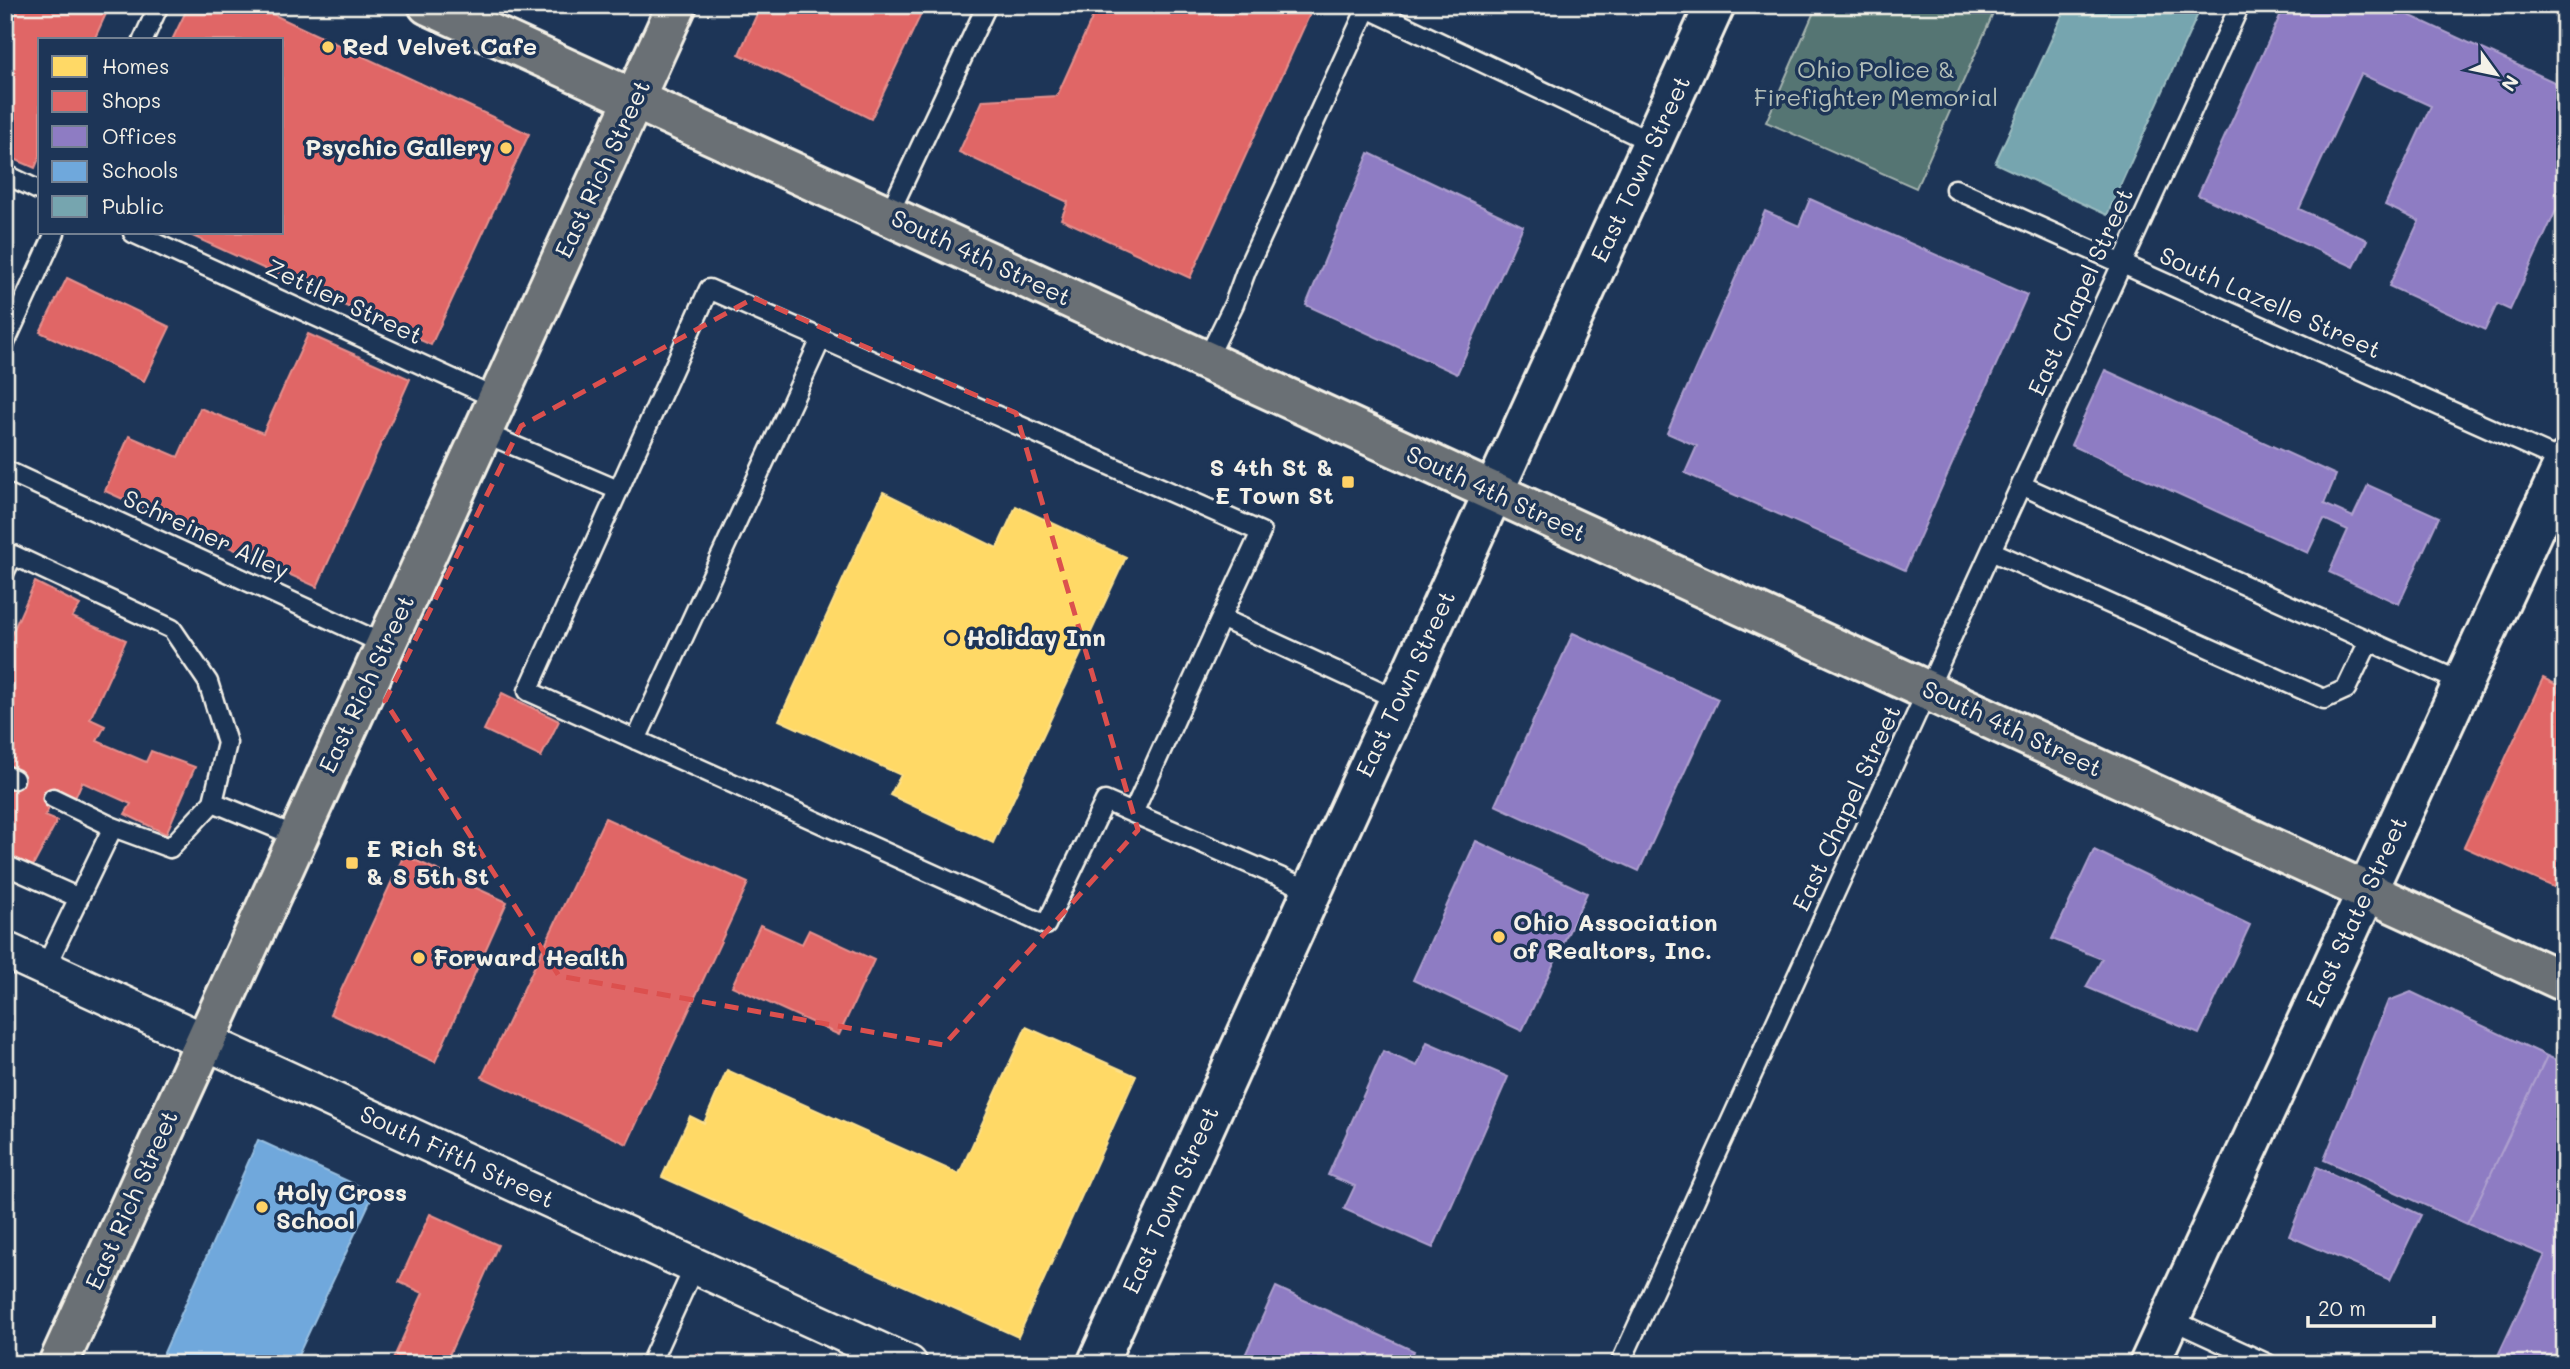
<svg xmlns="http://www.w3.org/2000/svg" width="2570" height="1369" font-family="Mali,sans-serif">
	<rect width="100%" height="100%" fill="#1d3557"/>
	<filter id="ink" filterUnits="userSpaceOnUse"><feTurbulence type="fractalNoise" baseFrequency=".0143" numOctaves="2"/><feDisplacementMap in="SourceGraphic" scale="14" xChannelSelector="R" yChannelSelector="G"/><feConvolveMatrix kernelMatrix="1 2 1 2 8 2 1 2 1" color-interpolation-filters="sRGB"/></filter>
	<g filter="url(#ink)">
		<!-- green -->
		<path fill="#547473" stroke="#a4b2ae" stroke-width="2" d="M1817 5H1997L1916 188 1766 122Z"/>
		<!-- homes -->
		<path fill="#ffd966" stroke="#fce08d" stroke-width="2" d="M883 492 997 548 1016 506 1126 557 993 843 890 795 901 775 779 720Z
			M1026 1027 1136 1076 1018 1337 662 1177 690 1116 704 1123 727 1070 959 1174Z"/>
		<!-- shops -->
		<path fill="#e06666" stroke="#e6908d" stroke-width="2" d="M5 5H110L94 40H40V156L35 168 5 155Z
			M189 5H253L529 134 431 345 186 233H282V40H172Z
			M761 5H913L923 10 871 119 739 54Z
			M1098 5H1314L1190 278 1061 219 1068 202 959 152 983 100 1057 96Z
			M67 278 170 327 144 381 40 332Z
			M308 334 410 379 317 587 105 491 129 436 178 457 200 408 263 433Z
			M35 582 80 605 72 617 126 640 90 719 105 726 97 741 146 762 151 751 195 767 166 834 125 814 131 804 82 782 75 798 57 792 45 816 57 821 33 866 5 855V796L17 771 5 765 7 751 5 750V649Z
			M2543 678 2565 689V892L2464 847Z
			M502 693 559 721 541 757 484 730Z
			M605 818 748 883 627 1144 482 1077Z
			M404 855 507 902 435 1062 330 1014Z
			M760 925 802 944 809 930 874 960 839 1035 732 986Z
			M430 1214 498 1245 445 1364H391L423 1293 399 1282Z
			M697 1354 720 1364H693Z"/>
		<!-- offices -->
		<path fill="#8e7cc3" stroke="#ad9fce" stroke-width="2" d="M2285 5H2387L2565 87V94L2554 117 2565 122V191L2510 310 2497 304 2485 330 2389 286 2419 221 2385 205 2431 106 2361 74 2299 209 2367 240 2354 267 2198 195Z
			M1369 153 1523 226 1457 374 1306 305Z
			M1810 199 2027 295 1905 570 1685 473 1697 446 1667 433 1765 211 1799 226Z
			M2105 370 2336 475 2324 504 2353 517 2368 485 2439 517 2399 604 2329 572 2348 530 2324 519 2308 553 2071 445Z
			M1573 633 1718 699 1639 871 1495 805Z
			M1476 841 1587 893 1522 1031 1413 980Z
			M2094 850 2250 925 2199 1034 2086 987 2102 959 2052 939Z
			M2411 992 2547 1056 2467 1224 2324 1160 2388 1001Z
			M1427 1042 1508 1077 1433 1248 1344 1209 1355 1186 1328 1175 1383 1051 1417 1066Z
			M2547 1056 2565 1064V1364H2494L2545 1255 2467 1224Z
			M2317 1167 2421 1215 2390 1280 2289 1236Z
			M1276 1287 1414 1351 1408 1364H1241Z
			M1848 1353 1871 1364H1843Z"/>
		<!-- schools -->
		<path fill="#6fa8dc" stroke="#97bee0" stroke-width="2" d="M258 1140 374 1193 294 1364H159Z"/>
		<!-- public -->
		<path fill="#76a5af" stroke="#9cbcc0" stroke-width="2" d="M2067 5H2202L2107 215 1995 163Z"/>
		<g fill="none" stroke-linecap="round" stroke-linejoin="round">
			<defs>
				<path id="service" d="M143 40 159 5
					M5 174 40 191
					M1955 189 2565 462
					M888 216 987 5
					M133 233 497 399
					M5 343 55 233
					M1206 361 1234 304 1246 271 1367 8 1653 143
					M482 432 618 490
					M5 470 386 645
					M2021 485 2463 683
					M1991 551 2324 699 2346 689 2369 641
					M5 571 13 555 172 629 208 682 227 743 213 802 298 837
					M636 740 821 339
					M5 775 14 779
					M53 798 113 827 170 848 213 802
					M1133 813 1221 618
					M5 865 79 898
					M1312 891 1105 801 1046 925 528 691 709 289 1261 532 1221 618 1399 700
					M45 968 113 827
					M2170 1319 2268 1364
					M650 1364 695 1265
					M1620 1364 2240 5"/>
				<path id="minor" d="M5 950 909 1364"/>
				<path id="tertiary" d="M1097 1364 1715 5
					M2149 1364 2565 461"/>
				<path id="primary" d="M428 5 2565 982
					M58 1364 677 5"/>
			</defs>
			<!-- service casing -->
			<use href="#service" stroke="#f4f1e8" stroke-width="23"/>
			<!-- minor casing -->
			<use href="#minor" stroke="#f4f1e8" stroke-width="40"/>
			<!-- tertiary casing -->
			<use href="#tertiary" stroke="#f4f1e8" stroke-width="44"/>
			<!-- primary casing -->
			<use href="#primary" stroke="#f4f1e8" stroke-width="44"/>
			<!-- service -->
			<use href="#service" stroke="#1d3557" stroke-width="18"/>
			<!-- minor -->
			<use href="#minor" stroke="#1d3557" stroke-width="35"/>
			<!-- tertiary -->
			<use href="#tertiary" stroke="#1d3557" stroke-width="38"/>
			<!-- primary -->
			<use href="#primary" stroke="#6a7074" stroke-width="38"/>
		</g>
	</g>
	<!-- marked area -->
	<path fill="none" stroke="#dc504e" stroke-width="5" stroke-dasharray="14 9" stroke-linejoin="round" d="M754 298 1016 413 1138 830 944 1045 559 976 385 701 521 426Z"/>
	<!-- markers -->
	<g fill="#ffd166" stroke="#1d3557" stroke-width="2.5">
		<circle cx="328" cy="47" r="7"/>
		<circle cx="506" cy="148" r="7"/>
		<rect x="1341" y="475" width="14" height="14" rx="3.5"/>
		<circle cx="952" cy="638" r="7"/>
		<rect x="345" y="856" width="14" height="14" rx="3.5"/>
		<circle cx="1499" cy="937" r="7"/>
		<circle cx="419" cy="958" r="7"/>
		<circle cx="262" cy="1207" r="7"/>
	</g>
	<g text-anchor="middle" stroke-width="7" stroke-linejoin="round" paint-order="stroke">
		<!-- poi labels -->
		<g font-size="24" font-weight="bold" fill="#f4f1e8" stroke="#1d3557" text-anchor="start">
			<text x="342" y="55">Red Velvet Cafe</text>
			<text x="492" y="156" text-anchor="end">Psychic Gallery</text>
			<text x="1334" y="476" text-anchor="end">S 4th St &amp;<tspan x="1334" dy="28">E Town St</tspan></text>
			<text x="966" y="646">Holiday Inn</text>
			<text x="366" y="857">E Rich St<tspan x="366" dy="28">&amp; S 5th St</tspan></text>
			<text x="1513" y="931">Ohio Association<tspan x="1513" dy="28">of Realtors, Inc.</tspan></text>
			<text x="433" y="966">Forward Health</text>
			<text x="276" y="1201">Holy Cross<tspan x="276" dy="28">School</tspan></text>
		</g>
		<!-- park labels -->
		<g font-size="24" fill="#b4bfb9" stroke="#1d3557">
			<text x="1876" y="78">Ohio Police &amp;<tspan x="1876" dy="28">Firefighter Memorial</tspan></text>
		</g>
		<!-- street labels -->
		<g font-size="24" fill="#f4f1e8" stroke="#1d3557">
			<text transform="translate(603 169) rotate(-65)" y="8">East Rich Street</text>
			<text transform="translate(1641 169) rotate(-65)" y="8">East Town Street</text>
			<text transform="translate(981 258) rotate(25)" y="8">South 4th Street</text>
			<text transform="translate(2081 292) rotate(-66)" y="8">East Chapel Street</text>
			<text transform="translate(344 302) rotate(25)" y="8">Zettler Street</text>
			<text transform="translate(2270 303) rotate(24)" y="8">South Lazelle Street</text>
			<text transform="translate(1496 494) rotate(25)" y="8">South 4th Street</text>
			<text transform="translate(206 535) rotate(25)" y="8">Schreiner Alley</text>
			<text transform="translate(367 684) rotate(-65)" y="8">East Rich Street</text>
			<text transform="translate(1406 684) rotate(-65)" y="8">East Town Street</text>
			<text transform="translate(2012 729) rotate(25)" y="8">South 4th Street</text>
			<text transform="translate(1847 808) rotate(-65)" y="8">East Chapel Street</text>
			<text transform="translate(2357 912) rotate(-65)" y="8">East State Street</text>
			<text transform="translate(457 1157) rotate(25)" y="8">South Fifth Street</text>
			<text transform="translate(132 1200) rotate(-66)" y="8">East Rich Street</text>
			<text transform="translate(1171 1200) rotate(-66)" y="8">East Town Street</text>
		</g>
	</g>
	<!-- margin -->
	<rect width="2570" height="1369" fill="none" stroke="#1d3557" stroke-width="28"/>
	<rect x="14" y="14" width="2542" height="1341" fill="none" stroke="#f4f1e8" stroke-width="2.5" filter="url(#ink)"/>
	<!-- legend -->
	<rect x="38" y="38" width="245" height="196" fill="#1d3557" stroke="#738091" stroke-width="2"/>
	<rect x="52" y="56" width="35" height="21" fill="#ffd966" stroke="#738091" stroke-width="2"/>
	<text x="102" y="74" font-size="21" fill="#f4f1e8">Homes</text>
	<rect x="52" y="91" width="35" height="21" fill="#e06666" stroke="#738091" stroke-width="2"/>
	<text x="102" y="108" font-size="21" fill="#f4f1e8">Shops</text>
	<rect x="52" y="126" width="35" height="21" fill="#8e7cc3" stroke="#738091" stroke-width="2"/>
	<text x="102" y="144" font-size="21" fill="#f4f1e8">Offices</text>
	<rect x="52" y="161" width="35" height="21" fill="#6fa8dc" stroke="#738091" stroke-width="2"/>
	<text x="102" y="178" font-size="21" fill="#f4f1e8">Schools</text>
	<rect x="52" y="196" width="35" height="21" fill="#76a5af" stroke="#738091" stroke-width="2"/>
	<text x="102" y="214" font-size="21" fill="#f4f1e8">Public</text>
	<!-- north arrow -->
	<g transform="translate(2496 74) rotate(123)" stroke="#1d3557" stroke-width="5" paint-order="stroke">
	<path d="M0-5L12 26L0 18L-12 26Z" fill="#f4f1e8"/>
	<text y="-10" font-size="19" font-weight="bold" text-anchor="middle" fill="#f4f1e8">N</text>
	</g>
	<!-- scale -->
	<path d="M2308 1316v10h126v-10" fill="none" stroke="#f4f1e8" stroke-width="3.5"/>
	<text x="2318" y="1316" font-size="21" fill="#f4f1e8" stroke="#1d3557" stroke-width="5" paint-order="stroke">20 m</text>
</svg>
